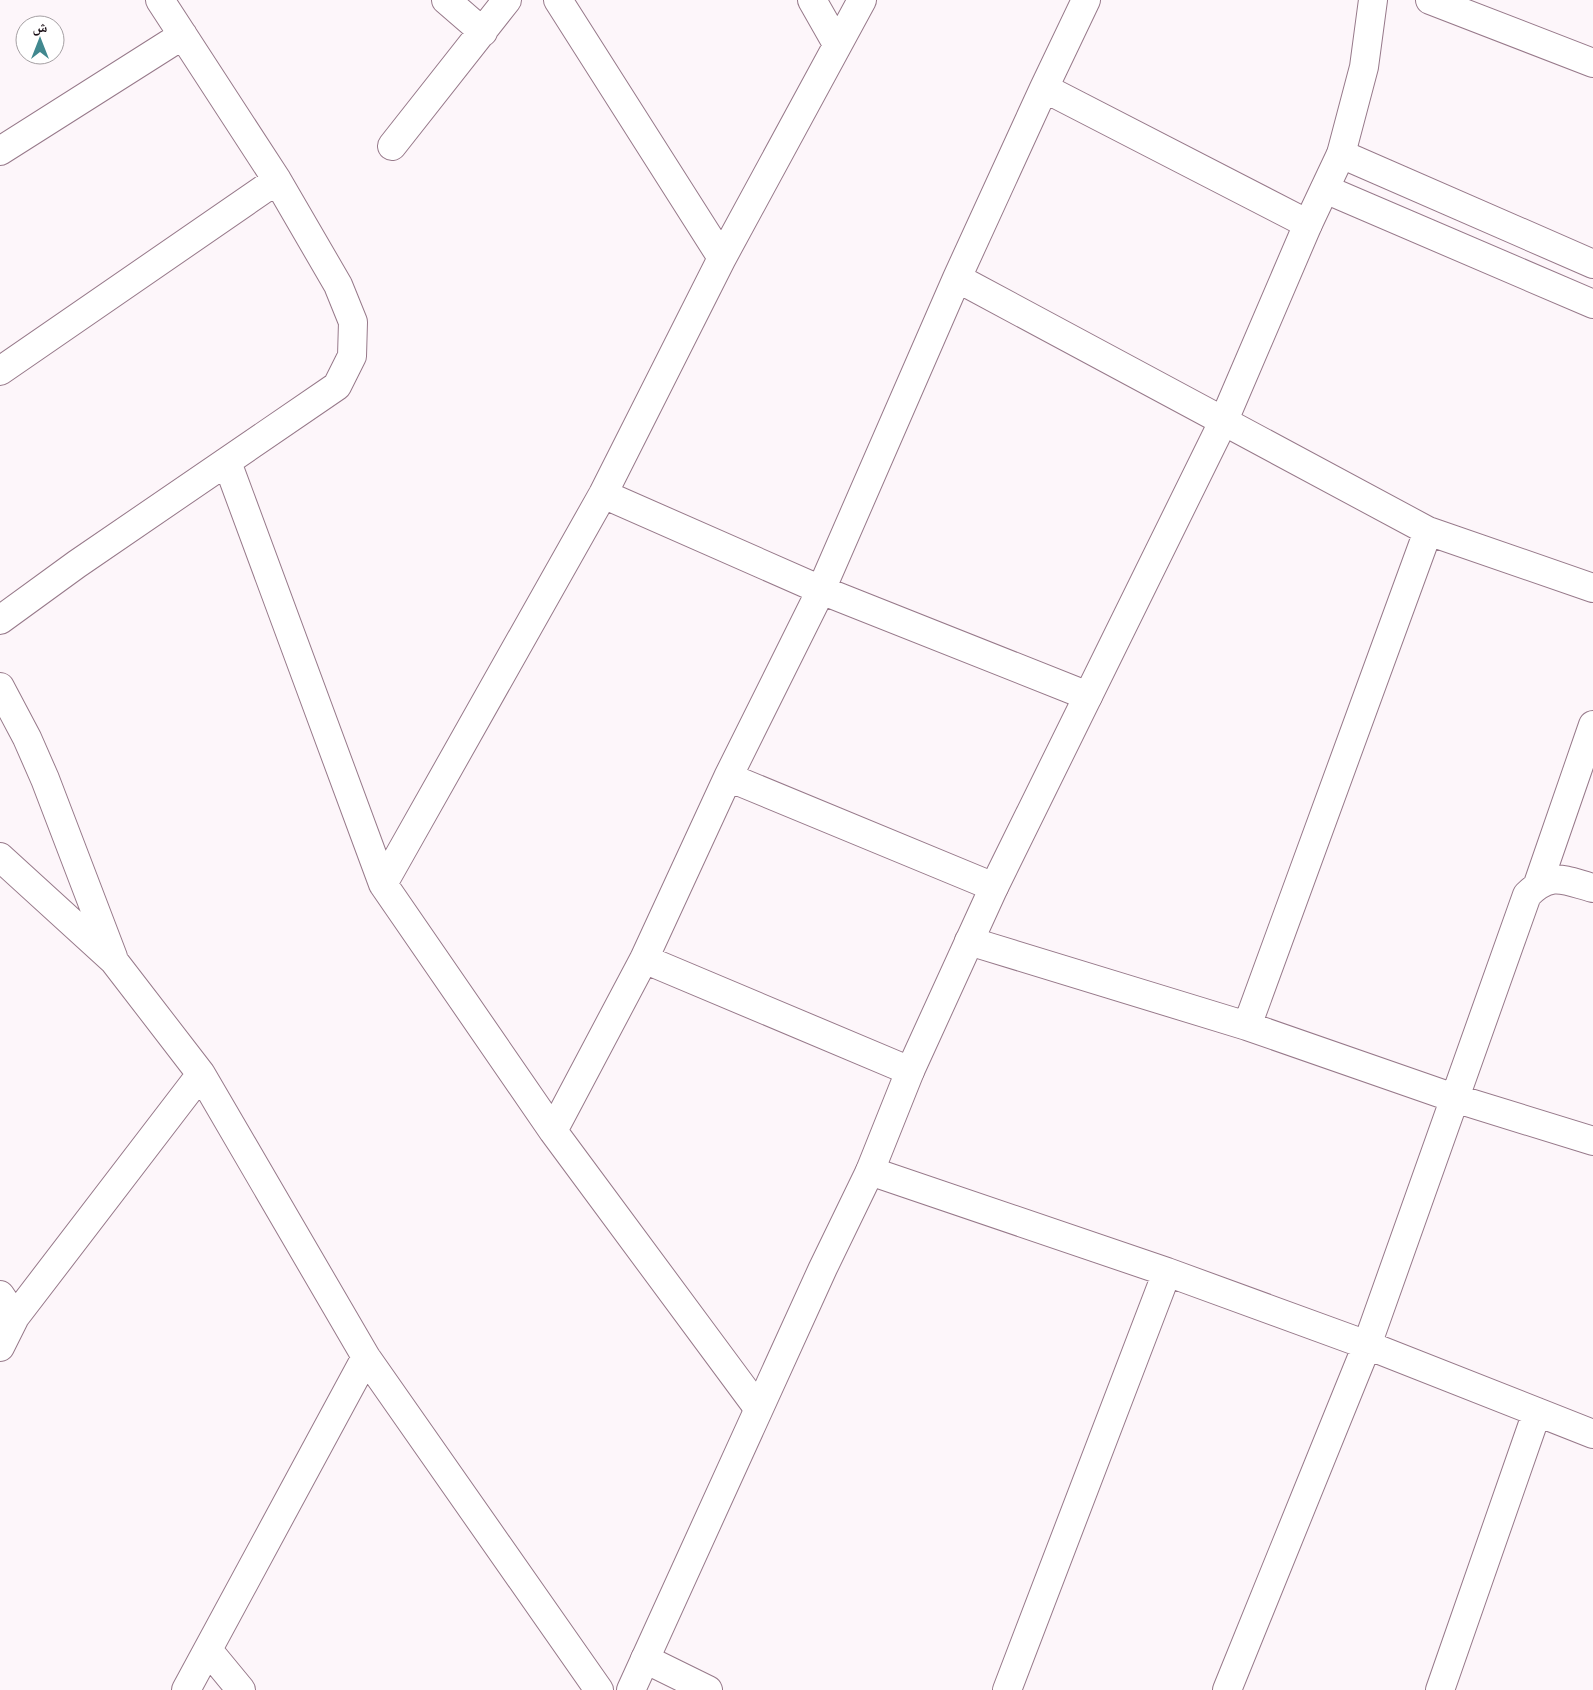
<svg xmlns="http://www.w3.org/2000/svg" width="1593" height="1690" font-family="'Open Sans','Noto Naskh Arabic',sans-serif">
	<rect width="100%" height="100%" fill="#fdf6fa"/>
	<g fill="none" stroke-linecap="round" stroke-linejoin="round">
		<defs>
			<path id="minor" d="M446 0 483 32
				M558 0 722 258
				M812 0 837 44
				M1086 0 1044 88 957 278 1428 531
				M1430 0 1593 63
				M1044 88 1308 224
				M392 146 507 0
				M0 151 183 35
				M1341 154 1593 264
				M1325 189 1593 304
				M957 278 821 590 1088 696
				M0 371 277 180
				M227 462 383 884 603 494 722 258 862 0
				M603 494 821 590 728 777 644 959 553 1131 758 1408
				M0 620 77 564 337 386 352 356 353 322 338 285 277 180 160 0
				M0 687 27 738 45 779 113 957
				M728 777 994 887
				M0 857 114 961 201 1074 15 1317 0 1347
				M383 884 553 1131
				M1538 884 1593 725
				M969 941 1247 1026 1454 1098 1593 1141
				M644 959 910 1071
				M1247 1026 1428 531 1593 588
				M201 1074 366 1357 599 1690
				M870 1171 1167 1272 1367 1345 1593 1434
				M0 1295 15 1317
				M208 1650 241 1690
				M645 1659 708 1690
				M186 1690 366 1357
				M1007 1690 1167 1272
				M1227 1690 1367 1345 1527 895C1551 871 1563 880 1593 888
				M1440 1690 1537 1412"/>
			<path id="tertiary" d="M631 1690 823 1268 870 1171 910 1071 994 887 1224 420 1308 224 1341 154 1364 67 1373 0"/>
		</defs>
		<!-- minor casing -->
		<use href="#minor" stroke="#97798a" stroke-width="30"/>
		<!-- tertiary casing -->
		<use href="#tertiary" stroke="#97798a" stroke-width="30"/>
		<!-- minor -->
		<use href="#minor" stroke="#fff" stroke-width="28"/>
		<!-- tertiary -->
		<use href="#tertiary" stroke="#fff" stroke-width="28"/>
	</g>
	<!-- north arrow -->
	<g transform="translate(40 40)"><circle r="24" fill="#ffffff" stroke="#a5a0a3"/>
	<path d="M0-4L9 19L0 12L-9 19Z" fill="#41888f"/>
	<text y="-8" font-size="14" font-weight="bold" text-anchor="middle" fill="#1d1219">ش</text>
	</g>
</svg>
